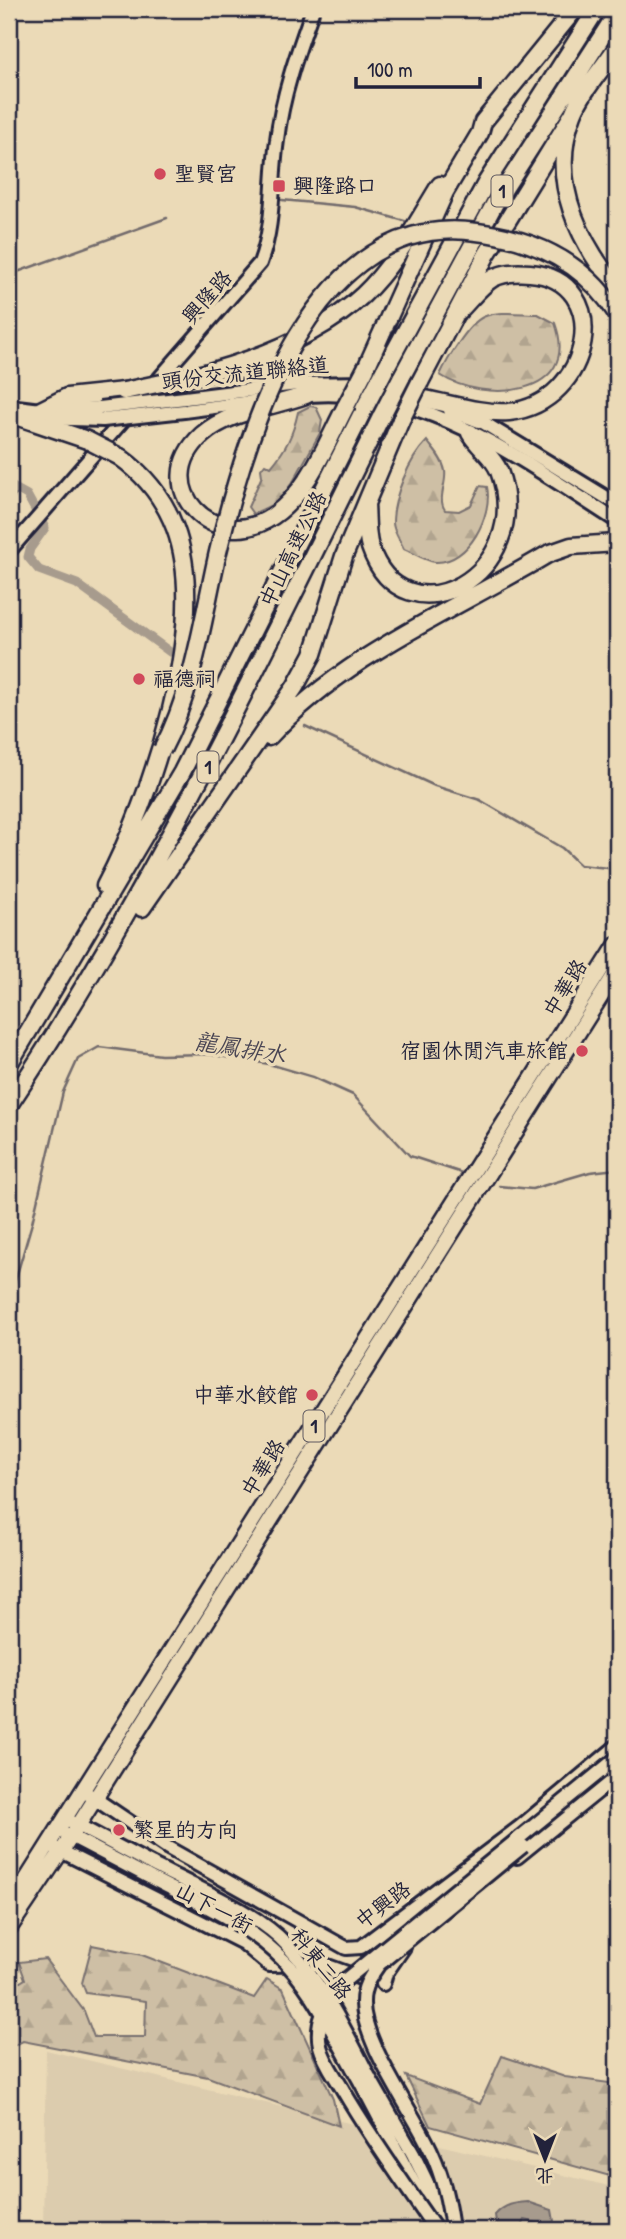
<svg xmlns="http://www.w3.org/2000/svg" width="626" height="2239" font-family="'Patrick Hand','LXGW WenKai TC',sans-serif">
	<defs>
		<pattern id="forest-firs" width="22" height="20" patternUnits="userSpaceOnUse" patternTransform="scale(1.75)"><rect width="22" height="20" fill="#cebfa5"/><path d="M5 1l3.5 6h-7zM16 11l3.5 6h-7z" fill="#b1a48f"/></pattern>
	</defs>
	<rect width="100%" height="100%" fill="#ebdab7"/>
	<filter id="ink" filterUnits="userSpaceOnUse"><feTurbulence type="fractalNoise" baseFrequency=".0143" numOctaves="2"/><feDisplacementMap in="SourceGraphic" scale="14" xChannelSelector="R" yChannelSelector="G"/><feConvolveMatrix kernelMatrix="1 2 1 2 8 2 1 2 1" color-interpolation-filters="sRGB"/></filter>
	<g filter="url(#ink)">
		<!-- built -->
		<path fill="#dcccae" d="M46 2050 617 2188V2230H43Z"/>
		<!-- forest -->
		<path fill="url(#forest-firs)" stroke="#787070" stroke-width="2" d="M538 314 555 323C582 397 484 404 440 375 447 360 468 324 483 317 498 310 521 314 538 314Z
			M310 406 316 407 322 420 320 433 294 480 278 502 253 514 248 507 262 476 261 469 265 464 271 467C286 449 293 435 298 412Z
			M427 441C433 449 443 459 445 471 447 484 437 498 445 510L459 511 471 505 480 486 487 487C493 514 469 564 435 562 426 561 413 553 404 549 401 542 393 531 393 523 393 497 409 459 427 441Z
			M92 1945 142 1955 254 1998 267 1979 283 1989 333 2099 339 2126 208 2077 23 2041 9 2048V1989L25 1979 19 1962 45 1959 84 2011 94 2037H145L146 2001 86 1993 82 1983Z
			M502 2056 565 2077 617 2084V2178L430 2126 406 2076 480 2104Z"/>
		<!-- water -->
		<path fill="#a79b8d" stroke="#726b6c" stroke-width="2" d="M528 2202 552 2210 554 2221 549 2226 525 2220 520 2230H497L495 2215C505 2204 514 2203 528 2202Z"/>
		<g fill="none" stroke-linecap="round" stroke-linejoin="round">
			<!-- stream -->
			<path stroke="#726b6c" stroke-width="2.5" d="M282 200 355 207 408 222
				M9 275 167 218
				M9 501 20 491
				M305 726 435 786 480 800 562 848 580 865 617 869
				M499 1186 532 1189 590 1172 617 1169
				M9 1302 32 1223 63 1092 78 1059 99 1047 161 1055 207 1054 269 1064 313 1077 353 1095 410 1156 462 1173"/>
			<!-- canal -->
			<path stroke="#a79b8d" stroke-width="9" d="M9 485 27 495 45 528 30 549 28 557 39 570 77 584 170 652"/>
			<defs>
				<path id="secondary" d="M299 396C420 381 521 460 617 521
					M185 398 297 384 366 383
					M9 406 41 410 100 408
					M450 410 484 423 617 504
					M184 411 267 400
					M9 417 103 420
					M9 551 260 263C275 224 271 181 277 140 282 95 298 51 313 9
					M88 1794 168 1848 346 1948 361 1947 520 1827 617 1746
					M70 1821 153 1865
					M63 1832 147 1876
					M55 1848 243 1943 269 1965 322 1964 366 1980 375 1972
					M517 1857 617 1776
					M383 1984 386 1973 404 1947
					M369 2077 413 2154 450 2230
					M360 2081 430 2214"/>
				<path id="primary" d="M9 1907 617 944
					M9 1929 71 1837 617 971"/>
				<path id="highway" d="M617 47C603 68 582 91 573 114 548 178 577 239 617 288
					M366 368 445 192 480 133 483 122 575 9
					M384 371 486 183 597 9
					M190 377C250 362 317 338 363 295 395 265 417 222 440 185
					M401 378 495 203 617 13
					M420 382 487 254 573 114
					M306 395C273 407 228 411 202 435 146 487 216 556 273 516 309 491 326 444 346 406
					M425 399C452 404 481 414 509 412 592 403 615 280 530 273 517 272 505 272 493 278 480 286 470 300 459 311
					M41 410 67 397 124 391
					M22 418 87 440
					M366 504C367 518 366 534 370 547 404 647 537 573 499 471 493 456 478 447 470 433
					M269 737C345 654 453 611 548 554L571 546 617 543
					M105 886C151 799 211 624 175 528 164 499 145 475 120 457
					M142 908 295 687 313 654 344 556 401 420
					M9 1064 182 772 364 409
					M9 1105C154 887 266 650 382 415"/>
			</defs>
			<!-- secondary casing -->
			<use href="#secondary" stroke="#22223b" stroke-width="18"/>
			<!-- primary casing -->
			<use href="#primary" stroke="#22223b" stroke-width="19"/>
			<!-- highway casing -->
			<use href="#highway" stroke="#22223b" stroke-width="21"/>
			<!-- secondary -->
			<use href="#secondary" stroke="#ebdab7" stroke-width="12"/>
			<!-- primary -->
			<use href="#primary" stroke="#ebdab7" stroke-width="14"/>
			<!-- highway -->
			<use href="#highway" stroke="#ebdab7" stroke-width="16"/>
			<defs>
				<path id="secondary-bridge" d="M100 408 185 398
					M103 420 184 411
					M153 1865C194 1887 256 1911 287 1945 322 1983 346 2031 369 2077
					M147 1876C190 1899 239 1919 275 1952 313 1986 335 2038 360 2081
					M436 2230C404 2184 371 2138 343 2090 335 2076 324 2062 320 2046 315 2023 326 2004 338 1986L617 1758
					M452 2230C449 2204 443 2177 432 2153 415 2114 362 2043 363 2002 363 1986 370 1977 379 1964L523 1846"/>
				<path id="highway-bridge" d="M124 391 190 377
					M346 406 366 368
					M364 409 384 371
					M382 415 401 378
					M401 420 420 382
					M87 440 120 457
					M162 750C194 690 203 617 218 552 247 429 313 209 477 232 535 239 585 263 617 314"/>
			</defs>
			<!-- secondary-bridge casing -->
			<use href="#secondary-bridge" stroke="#22223b" stroke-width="18" stroke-linecap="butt"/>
			<!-- highway-bridge casing -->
			<use href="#highway-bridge" stroke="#22223b" stroke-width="21" stroke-linecap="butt"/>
			<!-- secondary-bridge -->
			<use href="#secondary-bridge" stroke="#ebdab7" stroke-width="12"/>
			<!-- highway-bridge -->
			<use href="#highway-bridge" stroke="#ebdab7" stroke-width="16"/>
		</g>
	</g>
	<!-- markers -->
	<g fill="#d1495b" stroke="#ebdab7" stroke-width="2.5">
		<circle cx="160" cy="174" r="7"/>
		<rect x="272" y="179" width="14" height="14" rx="3.5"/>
		<circle cx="139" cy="679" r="7"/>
		<circle cx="582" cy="1051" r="7"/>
		<circle cx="312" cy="1395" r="7"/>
		<circle cx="119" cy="1830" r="7"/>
	</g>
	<g text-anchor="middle" stroke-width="7" stroke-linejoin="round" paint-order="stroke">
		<!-- shield labels -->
		<g fill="#ebdab7" stroke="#5e5960" stroke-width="2">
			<rect x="491.5" y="175.5" width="21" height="31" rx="5"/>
			<rect x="197.5" y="751.5" width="21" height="31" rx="5"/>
			<rect x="303.5" y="1410.5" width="21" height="31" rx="5"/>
		</g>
		<g font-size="19" font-weight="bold" fill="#22223b">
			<text x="502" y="198">1</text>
			<text x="208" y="774">1</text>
			<text x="314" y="1433">1</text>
		</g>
		<!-- poi labels -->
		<g font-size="21" fill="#22223b" stroke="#ebdab7" text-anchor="start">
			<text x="174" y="181">聖賢宮</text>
			<text x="293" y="193">興隆路口</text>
			<text x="153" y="686">福德祠</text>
			<text x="568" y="1058" text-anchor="end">宿園休閒汽車旅館</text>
			<text x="298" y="1402" text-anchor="end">中華水餃館</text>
			<text x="133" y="1837">繁星的方向</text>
		</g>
		<!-- street labels -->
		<g font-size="21" fill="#22223b" stroke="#ebdab7">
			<text transform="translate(207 297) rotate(-49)" y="7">興隆路</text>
			<text transform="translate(245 373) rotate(-6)" y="7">頭份交流道聯絡道</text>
			<text transform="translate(293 549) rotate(-64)" y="7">中山高速公路</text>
			<text transform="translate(565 988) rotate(-58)" y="7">中華路</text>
			<text transform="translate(263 1468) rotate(-58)" y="7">中華路</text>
			<text transform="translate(383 1905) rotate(-37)" y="7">中興路</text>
			<text transform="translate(214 1908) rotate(28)" y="7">山下一街</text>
			<text transform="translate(321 1964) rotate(52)" y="7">科東二路</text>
		</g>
		<!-- water labels -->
		<g font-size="23" font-style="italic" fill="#4a4654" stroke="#ebdab7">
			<text transform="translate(240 1048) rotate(9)" y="8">龍鳳排水</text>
		</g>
	</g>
	<!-- margin -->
	<rect width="626" height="2239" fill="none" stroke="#ebdab7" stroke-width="35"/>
	<rect x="18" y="18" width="591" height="2204" fill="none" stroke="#22223b" stroke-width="2.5" filter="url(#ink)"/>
	<!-- north arrow -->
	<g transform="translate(545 2159) rotate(180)" stroke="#ebdab7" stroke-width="5" paint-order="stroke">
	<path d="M0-5L12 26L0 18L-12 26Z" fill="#22223b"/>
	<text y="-10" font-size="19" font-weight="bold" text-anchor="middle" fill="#22223b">北</text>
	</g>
	<!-- scale -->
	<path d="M356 77v10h124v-10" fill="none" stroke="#22223b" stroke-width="3.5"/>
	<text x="367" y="77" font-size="21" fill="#22223b" stroke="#ebdab7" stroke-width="5" paint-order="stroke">100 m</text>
</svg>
